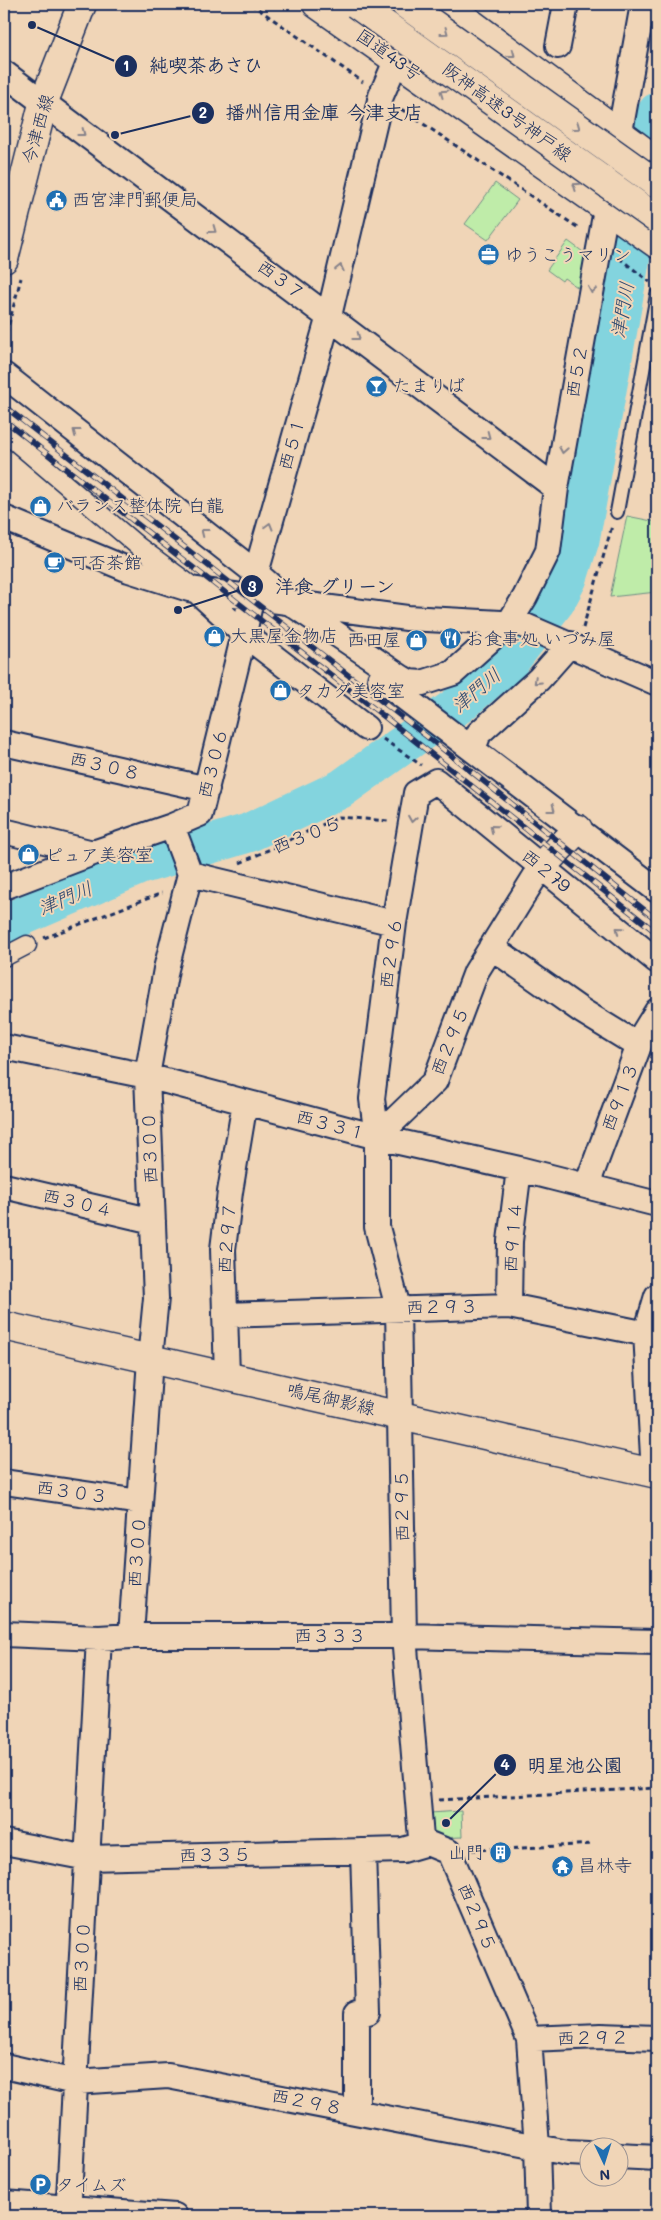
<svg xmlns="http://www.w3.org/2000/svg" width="661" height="2220" font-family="Mali,'Klee One',sans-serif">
	<rect width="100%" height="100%" fill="#f0d5b7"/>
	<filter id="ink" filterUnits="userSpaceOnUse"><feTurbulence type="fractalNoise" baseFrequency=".02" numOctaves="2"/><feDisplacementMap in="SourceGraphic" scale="10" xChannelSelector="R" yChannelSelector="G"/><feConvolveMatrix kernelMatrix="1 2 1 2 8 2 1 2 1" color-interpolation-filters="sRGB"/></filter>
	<g filter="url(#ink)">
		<!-- green -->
		<path fill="#bfeca9" stroke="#6d8e84" d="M495 183 518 200 488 240 465 224Z
			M568 241 590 257 583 291 564 278 562 281 547 270Z
			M627 516 657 522V592L610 597Z
			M461 1811 462 1837 438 1838 431 1833 430 1813Z"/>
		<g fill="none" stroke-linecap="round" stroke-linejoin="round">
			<!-- river -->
			<path stroke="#83d4de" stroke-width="39" d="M4 924 140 865 248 833 341 789 457 706 509 662 556 601 568 578 580 540 657 112"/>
			<defs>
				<path id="service" d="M617 512 657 295"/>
				<path id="pedestrian" d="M4 432 139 547 189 584
					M4 957 27 945"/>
				<path id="minor" d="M558 46 566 4
					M4 73 556 488
					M4 375 256 573 289 602 402 678 409 682 422 683 453 673 509 623 525 597 548 551 556 488 643 4
					M4 518 129 570 189 589 407 618 521 624 657 683
					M196 590 244 634 366 728
					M380 679 657 890
					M4 743 207 789
					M473 749 479 733 539 679 570 644
					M172 826 190 874
					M4 831 93 853
					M4 887 93 853 172 826 200 814 244 634 256 573 329 316 381 96 396 61 399 43
					M491 947 582 1011 639 1046
					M4 1047 147 1076 377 1137 519 1169 657 1204
					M377 1137 435 1081 476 972 541 867
					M587 1185 644 1032 657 1011
					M4 1186 153 1221
					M509 1306 510 1241 519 1169
					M225 1315 509 1306 657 1336
					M227 1376 223 1249 230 1192 245 1102
					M654 1474 646 1333 657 1296
					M4 1482 140 1502
					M4 1634 99 1638 131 1636H404L657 1642
					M131 1636 150 1359 156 1298 147 1076 166 969 190 874 394 923
					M4 1842 88 1858 403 1850 427 1843
					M529 2039 601 2036 657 2038
					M4 2066 75 2082 168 2076 568 2153 588 2154
					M357 2112V2013L368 2012 363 1851
					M618 2156 657 2158
					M4 2203 175 2216
					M68 2216 99 1638
					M539 2216 537 2146 529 2039 449 1852 427 1843 421 1838 404 1636 398 1308 377 1227V1137L372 1099 394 923 416 793 436 781 657 961"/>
				<path id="tertiary" d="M4 259 43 104 82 4
					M541 867 578 829
					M4 1326 657 1474"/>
				<path id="trunk" d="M317 4 657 244
					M445 4 657 161"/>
			</defs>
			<!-- service casing -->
			<use href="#service" stroke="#1b2f5e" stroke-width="16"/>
			<!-- pedestrian casing -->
			<use href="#pedestrian" stroke="#1b2f5e" stroke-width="21"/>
			<!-- minor casing -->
			<use href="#minor" stroke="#1b2f5e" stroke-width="28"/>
			<!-- tertiary casing -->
			<use href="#tertiary" stroke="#1b2f5e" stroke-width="31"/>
			<!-- trunk casing -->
			<use href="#trunk" stroke="#1b2f5e" stroke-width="31"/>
			<!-- path -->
			<path stroke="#1b2f5e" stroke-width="3" stroke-dasharray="5 4" stroke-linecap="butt" d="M251 4 363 82
				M401 109 580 229
				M619 258 650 282
				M4 342 21 278
				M583 628 612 526
				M383 739 421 765
				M240 863 339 817 389 821
				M44 938 162 893
				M439 1800 657 1788
				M504 1849 593 1844
				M472 1850 495 1849"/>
			<!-- service -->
			<use href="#service" stroke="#f0d5b7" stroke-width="12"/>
			<!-- pedestrian -->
			<use href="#pedestrian" stroke="#f0d5b7" stroke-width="18"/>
			<!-- minor -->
			<use href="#minor" stroke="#f0d5b7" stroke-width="24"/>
			<!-- tertiary -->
			<use href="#tertiary" stroke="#f0d5b7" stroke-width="28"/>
			<!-- trunk -->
			<use href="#trunk" stroke="#f0d5b7" stroke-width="28"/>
			<defs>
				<path id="rail" d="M4 406 467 768 657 920
					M4 420 381 714 657 933"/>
			</defs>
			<!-- rail casing -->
			<use href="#rail" stroke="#1b2f5e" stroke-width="5.5"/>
			<!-- rail -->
			<use href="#rail" stroke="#f0d5b7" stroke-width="4" stroke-dasharray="11" stroke-linecap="butt"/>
			<defs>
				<path id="motorway-bridge" d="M356 4 657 219
					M405 4 657 184"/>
			</defs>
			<!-- motorway-bridge casing -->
			<use href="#motorway-bridge" stroke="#1b2f5e" stroke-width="31" stroke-linecap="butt"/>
			<!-- motorway-bridge -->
			<use href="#motorway-bridge" stroke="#f0d5b7" stroke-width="28"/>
		</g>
		<!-- one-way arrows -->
		<defs><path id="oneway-chevron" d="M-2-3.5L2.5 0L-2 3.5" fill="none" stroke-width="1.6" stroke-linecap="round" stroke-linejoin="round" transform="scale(1.25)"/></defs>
		<g stroke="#86828a">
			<use href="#oneway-chevron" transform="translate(445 32) rotate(36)"/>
			<use href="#oneway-chevron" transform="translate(512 54) rotate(37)"/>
			<use href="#oneway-chevron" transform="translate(443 93) rotate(-145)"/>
			<use href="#oneway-chevron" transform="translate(577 127) rotate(36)"/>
			<use href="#oneway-chevron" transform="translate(82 133) rotate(37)"/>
			<use href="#oneway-chevron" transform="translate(576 186) rotate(-145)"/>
			<use href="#oneway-chevron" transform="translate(213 230) rotate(36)"/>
			<use href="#oneway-chevron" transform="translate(340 268) rotate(-77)"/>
			<use href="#oneway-chevron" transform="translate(592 290) rotate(100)"/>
			<use href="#oneway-chevron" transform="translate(357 337) rotate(37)"/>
			<use href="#oneway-chevron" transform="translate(76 432) rotate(-142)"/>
			<use href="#oneway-chevron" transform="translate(487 436) rotate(37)"/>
			<use href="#oneway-chevron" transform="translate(563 450) rotate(100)"/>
			<use href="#oneway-chevron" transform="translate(269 526) rotate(-74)"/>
			<use href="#oneway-chevron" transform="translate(204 532) rotate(-142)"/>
			<use href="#oneway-chevron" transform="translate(537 681) rotate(136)"/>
			<use href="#oneway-chevron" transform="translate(552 809) rotate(37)"/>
			<use href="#oneway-chevron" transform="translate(412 819) rotate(99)"/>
			<use href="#oneway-chevron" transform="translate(493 828) rotate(-141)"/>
			<use href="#oneway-chevron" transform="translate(619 930) rotate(-141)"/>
		</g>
	</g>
	<!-- icons -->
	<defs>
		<symbol id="civic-disc" viewBox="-11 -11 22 22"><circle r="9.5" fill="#1f6fb2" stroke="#f0d5b7"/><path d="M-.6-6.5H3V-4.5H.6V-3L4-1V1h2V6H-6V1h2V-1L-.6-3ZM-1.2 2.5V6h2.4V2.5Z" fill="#fff"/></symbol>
		<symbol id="office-disc" viewBox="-11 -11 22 22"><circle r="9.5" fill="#1f6fb2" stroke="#f0d5b7"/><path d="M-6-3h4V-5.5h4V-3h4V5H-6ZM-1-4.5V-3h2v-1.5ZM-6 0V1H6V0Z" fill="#fff"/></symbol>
		<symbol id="bar-disc" viewBox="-11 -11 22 22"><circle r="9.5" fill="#1f6fb2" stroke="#f0d5b7"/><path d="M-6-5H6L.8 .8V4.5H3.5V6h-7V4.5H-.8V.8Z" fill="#fff"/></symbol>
		<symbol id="shop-disc" viewBox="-11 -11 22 22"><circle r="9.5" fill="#1f6fb2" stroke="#f0d5b7"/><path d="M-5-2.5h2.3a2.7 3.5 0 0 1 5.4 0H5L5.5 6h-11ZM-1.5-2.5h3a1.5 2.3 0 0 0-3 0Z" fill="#fff"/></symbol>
		<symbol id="cafe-disc" viewBox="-11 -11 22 22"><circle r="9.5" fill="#1f6fb2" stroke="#f0d5b7"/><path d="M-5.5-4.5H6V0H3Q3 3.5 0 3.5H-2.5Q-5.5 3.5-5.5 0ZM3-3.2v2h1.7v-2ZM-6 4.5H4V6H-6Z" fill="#fff"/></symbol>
		<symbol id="restaurant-disc" viewBox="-11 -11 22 22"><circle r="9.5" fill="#1f6fb2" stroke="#f0d5b7"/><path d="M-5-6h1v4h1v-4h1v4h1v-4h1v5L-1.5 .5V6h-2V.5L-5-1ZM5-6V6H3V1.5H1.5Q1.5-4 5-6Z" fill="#fff"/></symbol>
		<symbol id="building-disc" viewBox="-11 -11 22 22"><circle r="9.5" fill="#1f6fb2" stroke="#f0d5b7"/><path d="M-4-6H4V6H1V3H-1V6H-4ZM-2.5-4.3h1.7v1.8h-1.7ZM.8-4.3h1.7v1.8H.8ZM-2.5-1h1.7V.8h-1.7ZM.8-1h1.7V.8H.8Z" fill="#fff"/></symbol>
		<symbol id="temple-disc" viewBox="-11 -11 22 22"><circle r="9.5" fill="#1f6fb2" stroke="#f0d5b7"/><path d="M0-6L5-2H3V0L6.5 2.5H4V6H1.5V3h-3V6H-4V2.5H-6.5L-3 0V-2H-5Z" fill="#fff"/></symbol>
		<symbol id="parking-disc" viewBox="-11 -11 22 22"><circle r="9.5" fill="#1f6fb2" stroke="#f0d5b7"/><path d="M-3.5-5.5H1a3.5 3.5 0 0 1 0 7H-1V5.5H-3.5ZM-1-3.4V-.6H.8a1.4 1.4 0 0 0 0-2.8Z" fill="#fff"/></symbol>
	</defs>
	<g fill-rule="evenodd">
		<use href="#civic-disc" x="44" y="188" width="25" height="25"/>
		<use href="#office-disc" x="476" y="242" width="25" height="25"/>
		<use href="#bar-disc" x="364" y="374" width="25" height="25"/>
		<use href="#shop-disc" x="28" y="494" width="25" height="25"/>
		<use href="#cafe-disc" x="42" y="550" width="25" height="25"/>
		<use href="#shop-disc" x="202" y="624" width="25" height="25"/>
		<use href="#restaurant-disc" x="438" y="626" width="25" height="25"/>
		<use href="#shop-disc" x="404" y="628" width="25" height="25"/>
		<use href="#shop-disc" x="268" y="678" width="25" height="25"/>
		<use href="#shop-disc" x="16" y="842" width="25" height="25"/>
		<use href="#building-disc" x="488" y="1840" width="25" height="25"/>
		<use href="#temple-disc" x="550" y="1854" width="25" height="25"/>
		<use href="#parking-disc" x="28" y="2172" width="25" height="25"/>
	</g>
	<g text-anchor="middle" stroke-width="4" stroke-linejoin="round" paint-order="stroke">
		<!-- street labels -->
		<g font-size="18" fill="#1b2f5e" stroke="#f0d5b7">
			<text transform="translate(389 55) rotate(35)" y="6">国道43号</text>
			<text transform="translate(507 112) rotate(36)" y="6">阪神高速3号神戸線</text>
			<text transform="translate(38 129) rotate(-74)" y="6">今津西線</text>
			<text transform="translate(281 280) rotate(36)" y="6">西３７</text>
			<text transform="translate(577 371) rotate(-80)" y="6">西５２</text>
			<text transform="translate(292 444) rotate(-74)" y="6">西５１</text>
			<text transform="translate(213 763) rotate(-76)" y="6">西３０６</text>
			<text transform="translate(105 766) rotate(13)" y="6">西３０８</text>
			<text transform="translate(307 835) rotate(-22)" y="6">西３０５</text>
			<text transform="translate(546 871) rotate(39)" y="6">西２79</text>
			<text transform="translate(391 953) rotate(-82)" y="6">西２９６</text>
			<text transform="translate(450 1041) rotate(-68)" y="6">西２９５</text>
			<text transform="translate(620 1097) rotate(-69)" y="6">西９１３</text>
			<text transform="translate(331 1125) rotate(15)" y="6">西３３１</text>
			<text transform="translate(150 1148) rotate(-92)" y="6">西３００</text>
			<text transform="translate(78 1203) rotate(13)" y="6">西３０４</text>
			<text transform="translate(513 1237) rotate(-86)" y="6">西９１４</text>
			<text transform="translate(227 1238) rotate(-86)" y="6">西２９７</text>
			<text transform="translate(442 1307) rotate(-1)" y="6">西２９３</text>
			<text transform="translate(331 1399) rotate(13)" y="6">鳴尾御影線</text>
			<text transform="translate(72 1492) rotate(8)" y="6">西３０３</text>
			<text transform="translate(402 1506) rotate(-91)" y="6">西２９５</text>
			<text transform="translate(137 1552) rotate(-86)" y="6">西３００</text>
			<text x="330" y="1642">西３３３</text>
			<text transform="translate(215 1855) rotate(-1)" y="6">西３３５</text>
			<text transform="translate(477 1917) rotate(67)" y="6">西２９５</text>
			<text transform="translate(82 1957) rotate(-87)" y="6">西３００</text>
			<text transform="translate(593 2038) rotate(-1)" y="6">西２９２</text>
			<text transform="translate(307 2102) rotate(11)" y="6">西２９８</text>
		</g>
		<!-- poi labels -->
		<g font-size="18" fill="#1b2f5e" stroke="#f0d5b7" text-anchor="start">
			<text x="72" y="206">西宮津門郵便局</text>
			<text x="505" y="261">ゆうこうマリン</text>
			<text x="393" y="392">たまりば</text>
			<text x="56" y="512">バランス整体院 白龍</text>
			<text x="70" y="569">可否茶館</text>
			<text x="230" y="642">大黒屋金物店</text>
			<text x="466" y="645">お食事処 いづみ屋</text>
			<text x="401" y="646" text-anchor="end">西田屋</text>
			<text x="297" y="697">タカダ美容室</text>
			<text x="45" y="861">ピュア美容室</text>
			<text x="484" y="1859" text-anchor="end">山門</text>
			<text x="578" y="1872">昌林寺</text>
			<text x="56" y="2191">タイムズ</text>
		</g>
		<!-- water labels -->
		<g font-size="19" font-style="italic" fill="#2b4871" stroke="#f0d5b7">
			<text transform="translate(622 310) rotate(-80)" y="7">津門川</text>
			<text transform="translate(476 690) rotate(-40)" y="7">津門川</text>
			<text transform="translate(65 898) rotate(-23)" y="7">津門川</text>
		</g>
	</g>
	<!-- callouts -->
	<path fill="none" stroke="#1b2f5e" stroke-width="2" d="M32 25L126 66M115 135L203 113M178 610L252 586M446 1823L505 1765"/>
	<g fill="#1b2f5e" stroke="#f0d5b7" stroke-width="2">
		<circle cx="32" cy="25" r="5"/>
		<circle cx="115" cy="135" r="5"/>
		<circle cx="178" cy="610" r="5"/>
		<circle cx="446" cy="1823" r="5"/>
		<circle cx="126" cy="66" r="12"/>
		<circle cx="203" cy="113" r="12"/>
		<circle cx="252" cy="586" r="12"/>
		<circle cx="505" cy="1765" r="12"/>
	</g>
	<g font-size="15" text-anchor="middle" font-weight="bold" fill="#fff">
		<text x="126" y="71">1</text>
		<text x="203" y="118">2</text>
		<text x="252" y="592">3</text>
		<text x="505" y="1770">4</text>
	</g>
	<g font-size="19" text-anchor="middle" font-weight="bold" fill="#1b2f5e" stroke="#f0d5b7" stroke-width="4" stroke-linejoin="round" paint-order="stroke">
		<text x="206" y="72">純喫茶あさひ</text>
		<text x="324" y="119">播州信用金庫 今津支店</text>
		<text x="335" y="593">洋食 グリーン</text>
		<text x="575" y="1772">明星池公園</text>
	</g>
	<!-- margin -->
	<rect width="661" height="2220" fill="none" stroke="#f0d5b7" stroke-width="20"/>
	<rect x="10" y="10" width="641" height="2200" fill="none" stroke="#1b2f5e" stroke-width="2" filter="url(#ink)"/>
	<!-- north arrow -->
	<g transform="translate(604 2162) rotate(176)"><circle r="24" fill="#f0d5b7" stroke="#9b9393"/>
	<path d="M0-4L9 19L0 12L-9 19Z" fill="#1f6fb2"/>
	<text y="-8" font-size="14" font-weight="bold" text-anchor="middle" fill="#1b2f5e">N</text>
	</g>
</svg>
